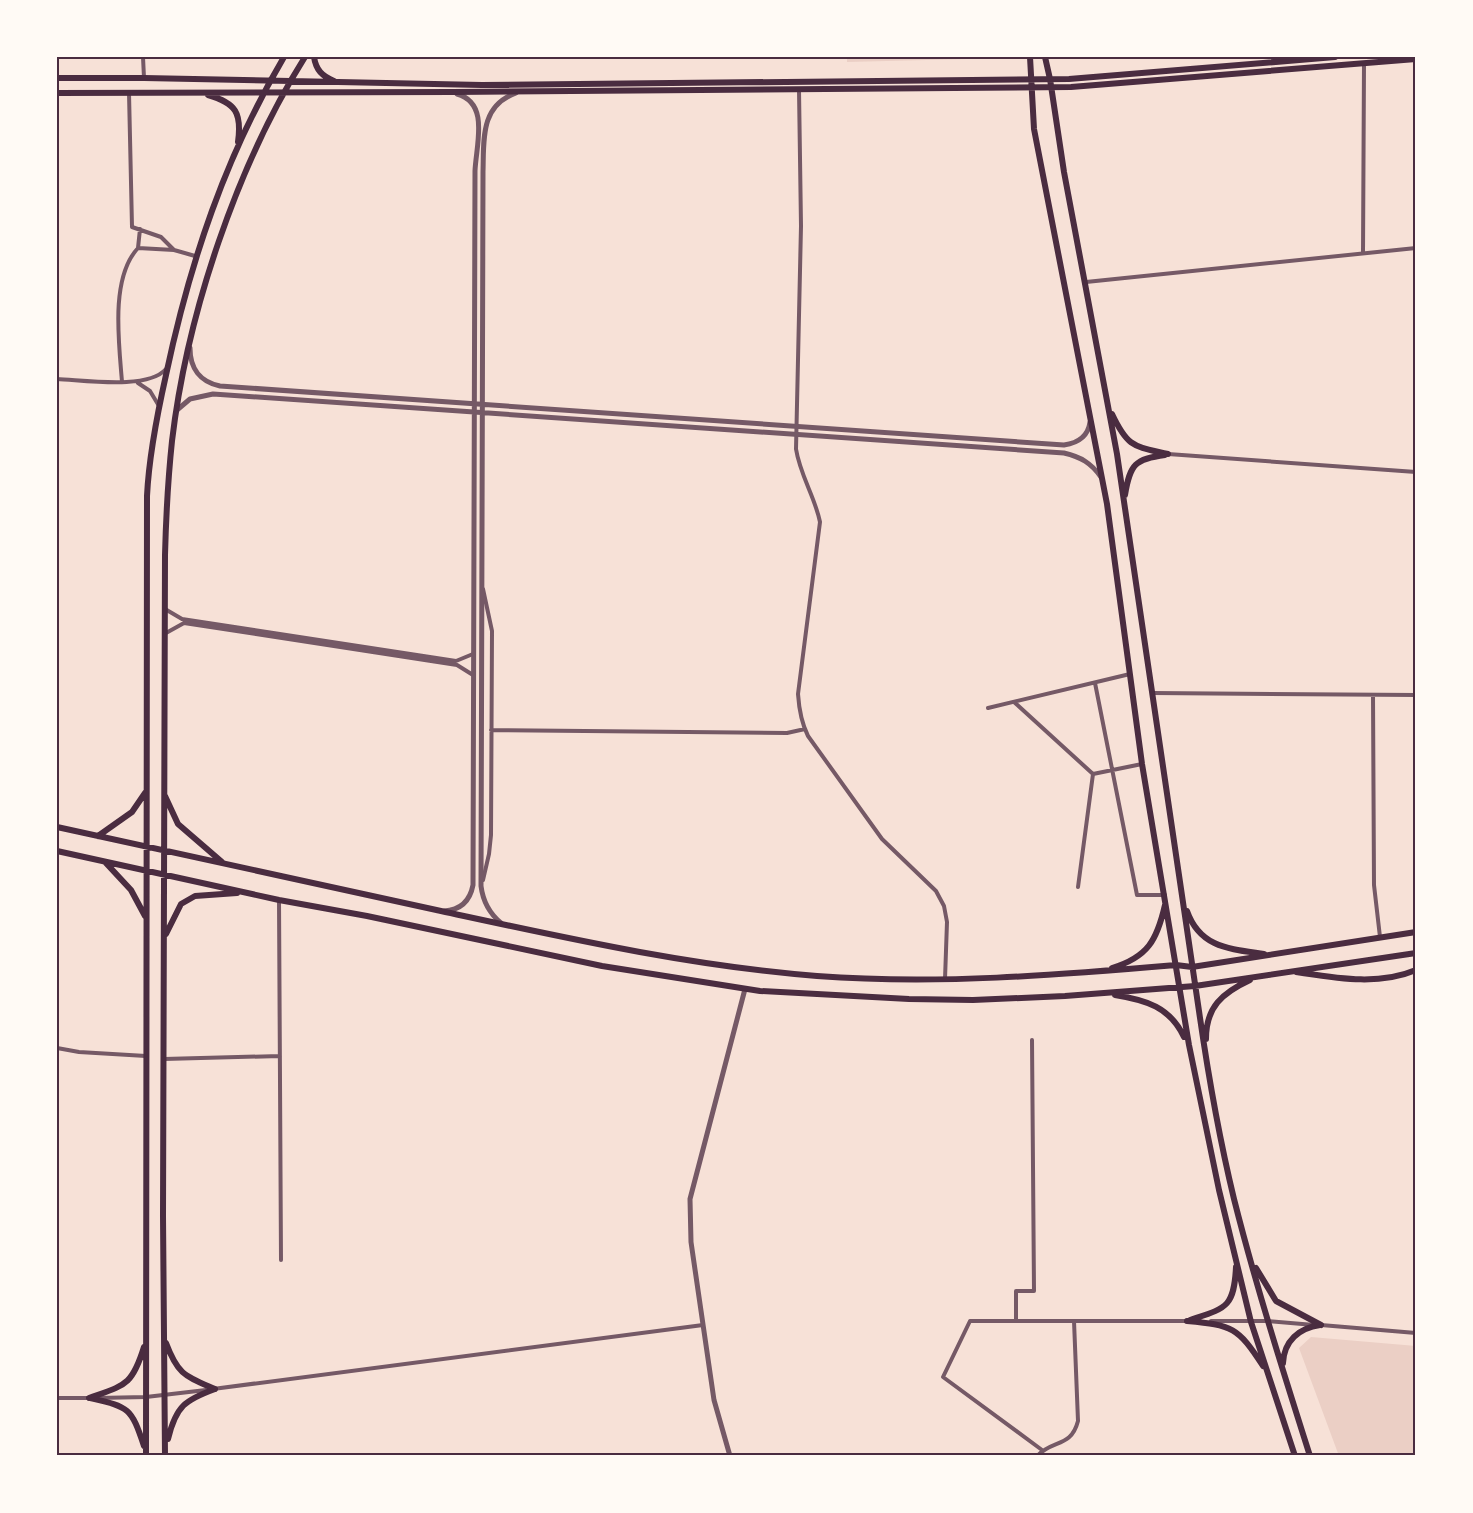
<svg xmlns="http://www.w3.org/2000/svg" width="1473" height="1513" font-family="'PT Sans Narrow',sans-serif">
	<rect width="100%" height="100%" fill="#f7e1d7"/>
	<!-- green -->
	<path fill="#ebcfc5" d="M847 57H1007V58L847 62Z
		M1311 1337 1416 1346V1456H1339L1299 1348Z"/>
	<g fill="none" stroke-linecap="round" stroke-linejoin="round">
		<!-- minor -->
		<path stroke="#755966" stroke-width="4" d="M143 57 144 78
			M799 90 801 226 796 449C800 475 815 497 820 522L798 694C799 709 801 722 808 736L882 839 936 891 944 906 947 922 945 979
			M138 248 140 229
			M174 250 195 256
			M1363 253 1364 63
			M1086 282 1416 248
			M57 379C84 380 148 390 166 369
			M122 382C119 343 110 278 138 248L174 250 161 237 132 227 129 93
			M138 383 150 391 159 406
			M1168 454 1416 472
			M165 609 182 619 456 661 473 654
			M166 633 184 623 457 665 473 675
			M1095 683 1137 895H1165
			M1153 693 1416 695
			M1373 695 1374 885 1380 937
			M1014 702 1093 774 1078 887
			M988 708 1130 674
			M491 730 787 733 805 729
			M1093 774 1142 764
			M483 880 489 854 491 835 492 631 483 589
			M279 900 281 1260
			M57 1048 79 1052 146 1056
			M164 1059 280 1056
			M1016 1321V1291H1034L1032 1040
			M1211 1321H1267L1314 1325
			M1321 1325 1416 1333
			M213 1389 703 1325
			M57 1398H89
			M97 1398 146 1397 206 1390
			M1042 1450 943 1377 970 1321H1188
			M1037 1456C1053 1439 1071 1448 1078 1421L1074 1321"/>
		<!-- tertiary -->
		<path stroke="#755966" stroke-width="5" d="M190 348C190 368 200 382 220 386L1064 445C1078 443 1088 437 1090 422
			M177 410 190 399 213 394 1064 453C1081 457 1091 463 1101 477
			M444 911C461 910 470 901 473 885L475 171C476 145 490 103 457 94
			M501 923C489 913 483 902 481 886L483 172C484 139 480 106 516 93
			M730 1456 714 1400 691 1242 690 1199 745 989"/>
		<!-- primary -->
		<path stroke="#4a2c40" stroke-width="6" d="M314 57C316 70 322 76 334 81
			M1030 57 1034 129 1107 504 1142 764 1189 1045 1219 1190 1251 1322 1295 1456
			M1045 57 1050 79 1064 172 1117 454 1199 1011C1208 1074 1219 1137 1234 1199 1256 1286 1283 1371 1310 1456
			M57 78H144L482 85 1069 79 1335 57
			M57 93 453 92 1071 87 1416 59
			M208 95C236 103 242 113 238 142
			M1112 414C1128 448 1134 446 1168 454
			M1125 495C1130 464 1135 459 1165 455
			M165 796 178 824 222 862
			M57 827C185 854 313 882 441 911 566 938 690 966 817 976 937 985 1057 975 1176 965L1192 967 1416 932
			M98 836 132 812 145 793
			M57 851 279 900 367 916 602 966 760 991 909 999 973 1000 1065 996 1195 986 1416 953
			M105 862 131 890 145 916
			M1187 911C1200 948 1230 949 1264 954
			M166 934 181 904 195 896 237 893
			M1112 968C1148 957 1157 940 1165 905
			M1296 972C1336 978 1378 986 1416 970
			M1115 995C1146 1000 1170 1007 1184 1037
			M1206 1039C1206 1007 1222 993 1250 980
			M1256 1268 1276 1301 1321 1325
			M1190 1320C1226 1308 1234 1308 1236 1267
			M1187 1321C1232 1325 1238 1327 1263 1366
			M166 1343C178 1375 185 1376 215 1389
			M1283 1363C1284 1341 1299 1328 1320 1325
			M89 1398C125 1385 132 1386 144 1347
			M90 1398C129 1407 131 1407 144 1446
			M168 1439C176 1406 185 1400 215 1389
			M146 1456 147 496C149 455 157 415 166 375 190 262 225 157 284 57
			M165 1456 163 1216 165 555C166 517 168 479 172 441 187 314 237 165 305 57"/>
	</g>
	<!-- border -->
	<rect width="1473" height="1513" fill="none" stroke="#fffaf5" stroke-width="117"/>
	<rect x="58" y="58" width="1356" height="1396" fill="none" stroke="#4a2c40" stroke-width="2"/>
</svg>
